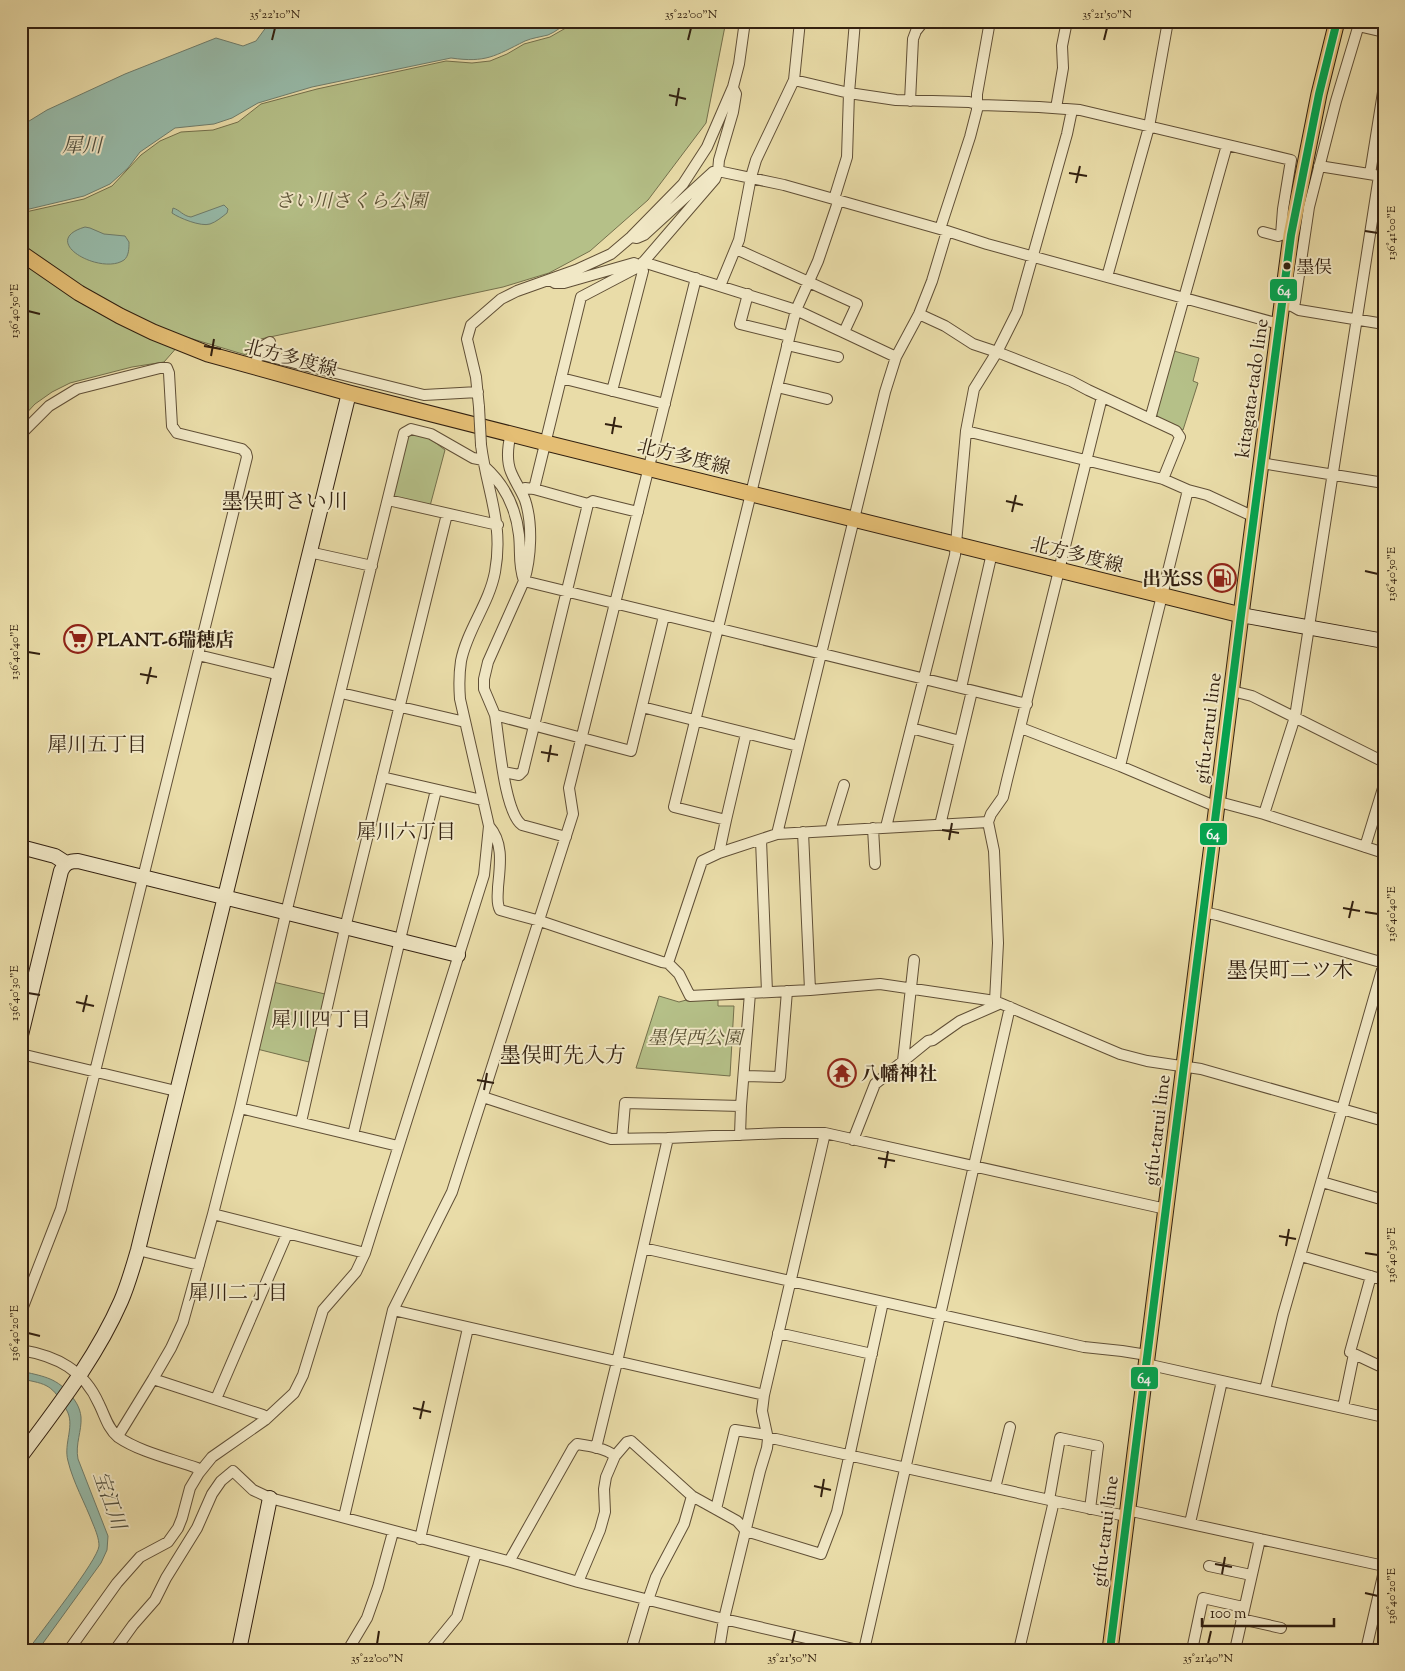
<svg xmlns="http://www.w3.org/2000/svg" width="1405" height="1671" font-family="'Sorts Mill Goudy','Noto Serif JP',serif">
	<rect width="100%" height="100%" fill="#e9dca8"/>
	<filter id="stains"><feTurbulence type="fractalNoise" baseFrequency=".004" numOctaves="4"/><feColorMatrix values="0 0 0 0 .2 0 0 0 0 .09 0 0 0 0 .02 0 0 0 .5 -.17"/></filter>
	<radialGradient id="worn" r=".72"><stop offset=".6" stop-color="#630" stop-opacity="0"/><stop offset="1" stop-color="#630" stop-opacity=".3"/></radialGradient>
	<!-- green -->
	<path fill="#b5c088" stroke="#74704c" d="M578 21H726L706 123 648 200 590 251 549 273 503 287 256 340 246 355 186 337 164 362 132 367 70 383 52 392 35 404 21 419V213L84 199 112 186 141 155 160 141 181 132 213 130 238 122 261 104 317 89 446 61 472 63 490 61 507 54 524 44 550 37Z
		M1174 351 1199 358 1193 381 1198 383 1183 430 1159 419 1156 413Z
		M408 434 428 437 445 450 430 506 392 497Z
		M273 982 325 994 309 1062 257 1049Z
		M659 996 679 1002 690 999 718 997V1006H734L730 1076 636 1068Z"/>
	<!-- water -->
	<path fill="#97bbaa" stroke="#6f7d6c" d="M278 21H571C563 25 556 32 548 35 540 37 532 38 525 41 495 56 486 63 451 58L312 87 258 103 232 118 214 124 175 128 140 152 128 168 110 184 84 196 21 211V126L47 110 125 74 216 38 243 46 256 41 267 26Z
		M224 205 228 209 227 213C222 217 216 222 210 224 201 227 179 218 172 213L173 208C180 210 183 216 191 217Z
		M85 227 90 228 104 234 125 236 129 242C129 248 129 256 124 260 101 276 37 241 85 227Z
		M21 1371C41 1376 55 1377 69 1393 75 1400 80 1407 81 1417 82 1431 75 1444 78 1459L108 1536 107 1550 101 1563 38 1650H28C40 1633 98 1560 99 1546 99 1539 96 1531 93 1524 85 1503 73 1482 68 1461 63 1443 76 1425 66 1409 52 1385 48 1384 21 1379Z"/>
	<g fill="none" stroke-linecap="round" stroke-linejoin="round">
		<defs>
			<path id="street" d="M1358 26 1384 32
				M794 80 849 93 896 100 969 102 981 105 1039 107 1080 110 1291 160 1283 209 1281 235 1278 236 1263 232
				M910 101 913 39 916 31 924 21
				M1056 108 1063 68 1062 46 1067 21
				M1319 166 1375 175
				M1370 174 1384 86
				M834 199 847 157 849 93 855 21
				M940 229 970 137 977 110V94L990 21
				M631 237 637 238 644 235 713 172 718 171 784 185 947 231 987 244 1279 324
				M736 249 857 304 844 332
				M643 262 796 310 818 261 838 202
				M1107 277 1149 127 1168 21
				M550 280 555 283H564L634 263 640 266 643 271 612 391
				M720 286 739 240 751 177 756 160 794 80 800 21
				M748 294 740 324 789 336
				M1286 305 1292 306 1299 310 1384 324
				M1292 306 1295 302 1309 207 1336 101 1360 21
				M919 314 945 326 973 344 997 352 1071 381 1088 390 1176 431 1180 437 1163 479
				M787 345 838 357
				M259 354 424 395 478 392
				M896 357 796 310 674 807 726 820 719 853 777 834 988 822
				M257 359 263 346 270 342
				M561 378 665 404
				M777 387 827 399
				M479 407 476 377 467 339 471 325 501 299 517 291 576 270 611 254 631 237 683 184 707 147 733 87 739 64 745 21
				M1150 419 1227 145
				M966 431 1163 479 1188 490 1207 495 1248 514 1254 515
				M21 434 49 406 77 389 160 368H167L169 373 172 426 177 433 242 449 246 453 247 457 61 1209 21 1312
				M1261 463 1384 483
				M485 467C505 485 516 509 519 535 521 552 518 564 524 581 531 558 533 524 525 500 521 490 515 482 511 472 506 460 508 445 511 433
				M534 489 588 504
				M521 491 525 488 534 489 581 297 640 266 715 179 718 171 719 160 733 112 736 94 733 88
				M388 500 498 525
				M309 552 372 566
				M664 616 631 751 495 715 484 689V679L488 662 524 581 1027 704
				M198 655 280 675
				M961 688 992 553
				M1232 691 1252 696 1384 762
				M341 693 465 722
				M642 707 798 746
				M495 715C499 738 504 812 522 825L566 837
				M911 728 960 741
				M1021 728 1120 766 1210 804 1218 805
				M1120 766 1188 490
				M504 772 519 775 523 771 588 504 593 501 638 512
				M382 777 482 800
				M1219 802 1264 814 1384 853
				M1264 814 1295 717 1379 176
				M726 820 746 734
				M942 825 941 821 972 691
				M489 826C504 843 500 866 498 887 498 895 496 903 500 910L540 921 662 962 668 963 679 974 690 996 810 990 880 984 995 1001 1120 1054 1147 1061 1201 1069 1384 1121
				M886 827 955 555 966 431 974 389 997 352 1017 312 1067 134 1072 110
				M873 828 875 864
				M830 831 844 785
				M803 832 810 990
				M777 834 885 392 896 357 919 314 932 281 947 231
				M761 840 767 992
				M1365 847 1384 785
				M1203 912 1217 915 1384 963
				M668 963 702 861 719 853
				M995 1001 998 943 994 851 988 822 991 814 1003 797 1007 780 1102 397
				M21 1054 176 1091
				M903 1061 914 960
				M744 1076 780 1077 787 991
				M483 1097 611 1139 668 1138
				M240 1108 398 1146
				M301 1122 345 928 447 514
				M353 1135 436 790
				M740 1135 741 1106 750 993
				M622 1139 625 1103 741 1106
				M853 1140 875 1084 928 1041 933 1040 960 1021 999 1004
				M1322 1182 1384 1200
				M213 1214 365 1253
				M643 1248 1084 1347 1122 1351 1147 1355
				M138 1250 199 1265
				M1301 1256 1384 1280
				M1371 1276 1350 1352 1384 1368
				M393 1310 764 1395
				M778 1333 872 1354
				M21 1350C57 1356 84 1370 99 1404 105 1416 108 1429 118 1437 140 1452 172 1459 197 1468L199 1473
				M1146 1364 1384 1417
				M153 1379 263 1415 265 1420
				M1265 1390 1283 1315 1384 963
				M216 1399 287 1234
				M1343 1407 1354 1354
				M118 1436 153 1379 171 1348 183 1322 213 1214 240 1108 286 913 404 433 411 429 431 434 473 458 483 460
				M768 1439H776L1054 1501 1126 1516
				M596 1448 617 1362 668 1138 782 1133H825L1166 1209
				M995 1488 1010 1427
				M1049 1500 1060 1438 1098 1446 1090 1509
				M716 1509 735 1430 767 1435
				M1127 1510 1384 1566
				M344 1517 393 1310 452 1192 573 814 569 788 696 278
				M1190 1523 1222 1381
				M420 1539 468 1328
				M511 1562V1558L573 1448 577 1444C590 1446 605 1448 615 1456L627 1442 631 1441 692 1496 737 1521 746 1531 821 1554 837 1512 883 1302
				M1209 1566 1251 1575
				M578 1582 600 1530 605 1512 604 1489 606 1477 615 1456
				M648 1600 656 1577 684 1524 692 1496
				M1241 1619 1281 1628
				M69 1650 117 1583 140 1557 168 1542 178 1528 182 1518 190 1488 199 1473 212 1457 265 1420 294 1393 303 1375 323 1310 356 1272 365 1253 484 875 489 826 460 699C459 686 459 674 461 661 467 630 489 604 495 572 504 523 487 492 481 445
				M115 1650 133 1625 155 1600 166 1578 197 1528 212 1494 221 1481 233 1471 253 1490 270 1498 511 1562 578 1582 724 1619 858 1650
				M348 1650 367 1618 378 1587 393 1532
				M430 1650 457 1617 476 1553
				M631 1650 646 1599
				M719 1650 724 1619 760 1471 767 1448 768 1439 762 1411 764 1395 825 1133
				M864 1650 1010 1007
				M1019 1650 1054 1501
				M1192 1650 1203 1598 1243 1607
				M1235 1650 1260 1539
				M1366 1650 1384 1571"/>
			<path id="secondary" d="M1241 615 1384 641
				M21 847 55 856 66 863
				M21 1035 61 871C65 863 69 861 78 861L458 955
				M21 1456C58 1406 96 1358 121 1301 128 1285 133 1267 138 1250L349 393
				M239 1650 270 1498"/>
			<path id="primary" d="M21 253 79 293 120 316 153 332 208 354 349 393 546 443 1241 615
				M1110 1650 1241 615 1291 235 1319 94 1337 21"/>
		</defs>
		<!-- street casing -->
		<use href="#street" stroke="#604f36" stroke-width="12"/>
		<!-- secondary casing -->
		<use href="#secondary" stroke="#322010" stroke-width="16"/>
		<!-- primary casing -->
		<use href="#primary" stroke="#322010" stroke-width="17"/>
		<!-- street -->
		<use href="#street" stroke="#f1e8c6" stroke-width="10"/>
		<!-- secondary -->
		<use href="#secondary" stroke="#f1e8c6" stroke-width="14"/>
		<!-- primary -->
		<use href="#primary" stroke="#e4be74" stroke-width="15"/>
		<defs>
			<path id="street-bridge" d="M479 407 481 445"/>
		</defs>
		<!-- street-bridge casing -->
		<use href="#street-bridge" stroke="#604f36" stroke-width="12" stroke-linecap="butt"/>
		<!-- street-bridge -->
		<use href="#street-bridge" stroke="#f1e8c6" stroke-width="10"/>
		<defs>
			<path id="bus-1" d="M1110 1650 1241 615 1291 235 1319 94 1337 21"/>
		</defs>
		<!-- bus-1 casing -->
		<use href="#bus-1" stroke="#f1e8c6" stroke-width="11"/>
		<!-- bus-1 -->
		<use href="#bus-1" stroke="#00a651" stroke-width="8"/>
	</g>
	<!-- ticks -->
	<path fill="none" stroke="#322010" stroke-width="2" d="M272 40 275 28M688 40 691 28M1104 40 1107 28M669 95 686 99M676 106 679 88M1069 173 1087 176M1076 183 1080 166M1365 231 1378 233M28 311 40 314M204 346 221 349M211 356 214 339M605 424 622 427M612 434 615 417M1006 501 1023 505M1012 512 1016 495M1365 571 1378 574M28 652 40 654M140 674 157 677M147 684 151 667M541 752 558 755M548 762 551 745M942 830 959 833M949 840 952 823M1343 908 1360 911M1365 912 1378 914M1349 918 1353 901M28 993 40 995M76 1002 94 1006M83 1012 87 995M477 1080 494 1083M484 1090 487 1073M878 1158 895 1161M885 1168 888 1151M1279 1236 1296 1239M1286 1246 1289 1229M1365 1253 1378 1255M28 1333 40 1336M413 1408 431 1412M420 1419 424 1401M814 1486 831 1490M821 1497 824 1479M1215 1564 1232 1567M1222 1574 1225 1557M1365 1593 1378 1596M377 1644 379 1631M792 1644 795 1631M1208 1644 1211 1631"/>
	<!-- icons -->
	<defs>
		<symbol id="fuel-ring" viewBox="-11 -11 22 22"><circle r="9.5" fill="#f1e8c6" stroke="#8f2418" stroke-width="1.5"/><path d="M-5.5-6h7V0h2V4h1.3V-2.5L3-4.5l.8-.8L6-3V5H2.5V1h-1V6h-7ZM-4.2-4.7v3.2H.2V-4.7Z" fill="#8f2418"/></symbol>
		<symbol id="supermarket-ring" viewBox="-11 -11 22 22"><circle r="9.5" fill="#f1e8c6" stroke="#8f2418" stroke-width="1.5"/><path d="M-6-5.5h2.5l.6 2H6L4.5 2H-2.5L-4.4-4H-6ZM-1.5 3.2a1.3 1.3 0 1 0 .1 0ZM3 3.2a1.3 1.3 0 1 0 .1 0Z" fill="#8f2418"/></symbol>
		<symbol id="temple-ring" viewBox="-11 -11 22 22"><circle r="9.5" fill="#f1e8c6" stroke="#8f2418" stroke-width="1.5"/><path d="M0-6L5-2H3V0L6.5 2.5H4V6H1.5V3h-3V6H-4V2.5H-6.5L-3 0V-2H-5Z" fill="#8f2418"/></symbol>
	</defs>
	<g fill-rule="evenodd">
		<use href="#fuel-ring" x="1206" y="562" width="32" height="32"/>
		<use href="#supermarket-ring" x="62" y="623" width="32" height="32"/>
		<use href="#temple-ring" x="826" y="1057" width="32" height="32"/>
	</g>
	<!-- markers -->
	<circle fill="#322010" stroke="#f1e8c6" stroke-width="2" cx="1287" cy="266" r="4.5"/>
	<g text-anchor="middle" stroke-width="4" stroke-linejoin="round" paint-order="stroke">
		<!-- bus labels -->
		<g font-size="18" fill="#322010" stroke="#f1e8c6" text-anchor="start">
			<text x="1296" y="273">墨俣</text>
		</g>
		<!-- park labels -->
		<g font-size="19" font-style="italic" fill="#595034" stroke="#f1e8c6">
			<text x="351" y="207">さい川さくら公園</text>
			<text x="695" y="1044">墨俣西公園</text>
		</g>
		<!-- street labels -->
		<g font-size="19" fill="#322010" stroke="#f1e8c6">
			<text transform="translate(291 357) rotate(15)" y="7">北方多度線</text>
			<text transform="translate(1251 388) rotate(-82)" y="7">kitagata-tado line</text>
			<text transform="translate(684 456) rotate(14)" y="7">北方多度線</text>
			<text transform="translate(1077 554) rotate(14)" y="7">北方多度線</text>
			<text transform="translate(1207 728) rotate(-83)" y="7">gifu-tarui line</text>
			<text transform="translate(1156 1130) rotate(-83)" y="7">gifu-tarui line</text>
			<text transform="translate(1104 1531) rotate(-83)" y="7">gifu-tarui line</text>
		</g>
		<!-- poi labels -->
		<g font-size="19" font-weight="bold" fill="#322010" stroke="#f1e8c6" text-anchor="start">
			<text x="1203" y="585" text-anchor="end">出光SS</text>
			<text x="97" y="646">PLANT-6瑞穂店</text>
			<text x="861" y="1080">八幡神社</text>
		</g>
		<!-- water labels -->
		<g font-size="20" font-style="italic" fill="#504e3e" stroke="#f1e8c6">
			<text x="82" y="152">犀川</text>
			<text transform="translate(110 1500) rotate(71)" y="7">宝江川</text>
		</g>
		<!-- neighbourhood labels -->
		<g font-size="20" fill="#322010" stroke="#f1e8c6">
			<text x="97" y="751">犀川五丁目</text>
			<text x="406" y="838">犀川六丁目</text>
			<text x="321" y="1026">犀川四丁目</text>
			<text x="238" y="1299">犀川二丁目</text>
		</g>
		<!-- quarter labels -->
		<g font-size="21" fill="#322010" stroke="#f1e8c6">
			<text x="285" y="508">墨俣町さい川</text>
			<text x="1290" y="977">墨俣町二ツ木</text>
			<text x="563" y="1062">墨俣町先入方</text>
		</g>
	</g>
	<g stroke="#f1e8c6" stroke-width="2">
		<rect x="1269" y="278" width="29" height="24" rx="5" fill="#00a651"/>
		<rect x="1199" y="822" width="29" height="24" rx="5" fill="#00a651"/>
		<rect x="1130" y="1366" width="29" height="24" rx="5" fill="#00a651"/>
	</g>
	<g font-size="14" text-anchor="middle" font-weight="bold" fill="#fff">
		<text x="1284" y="295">64</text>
		<text x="1213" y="839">64</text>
		<text x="1144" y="1383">64</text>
	</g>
	<!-- margin -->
	<rect width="1405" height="1671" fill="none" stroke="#e9dca8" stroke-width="55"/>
	<!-- scale -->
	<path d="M1202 1618v8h132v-8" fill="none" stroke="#322010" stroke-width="2.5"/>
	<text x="1210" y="1618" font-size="15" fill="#322010" stroke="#f1e8c6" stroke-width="4" paint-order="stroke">100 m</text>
	<rect x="28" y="28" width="1350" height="1616" fill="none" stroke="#322010" stroke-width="2"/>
	<g font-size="12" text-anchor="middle" fill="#322010">
		<text x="275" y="18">35°22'10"N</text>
		<text x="691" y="18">35°22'00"N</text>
		<text x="1107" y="18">35°21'50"N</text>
		<text transform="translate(1391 233) rotate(-90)" y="4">136°41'00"E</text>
		<text transform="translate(14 311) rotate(-90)" y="4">136°40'50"E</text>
		<text transform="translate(1391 574) rotate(-90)" y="4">136°40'50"E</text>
		<text transform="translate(14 652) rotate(-90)" y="4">136°40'40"E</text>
		<text transform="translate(1391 914) rotate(-90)" y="4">136°40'40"E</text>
		<text transform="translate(14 993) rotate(-90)" y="4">136°40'30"E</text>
		<text transform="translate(1391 1255) rotate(-90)" y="4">136°40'30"E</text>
		<text transform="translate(14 1333) rotate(-90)" y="4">136°40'20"E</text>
		<text transform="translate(1391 1596) rotate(-90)" y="4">136°40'20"E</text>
		<text x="377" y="1662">35°22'00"N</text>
		<text x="792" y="1662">35°21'50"N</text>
		<text x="1208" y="1662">35°21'40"N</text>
	</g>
	<rect width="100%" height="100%" filter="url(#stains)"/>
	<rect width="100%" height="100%" fill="url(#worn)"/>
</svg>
